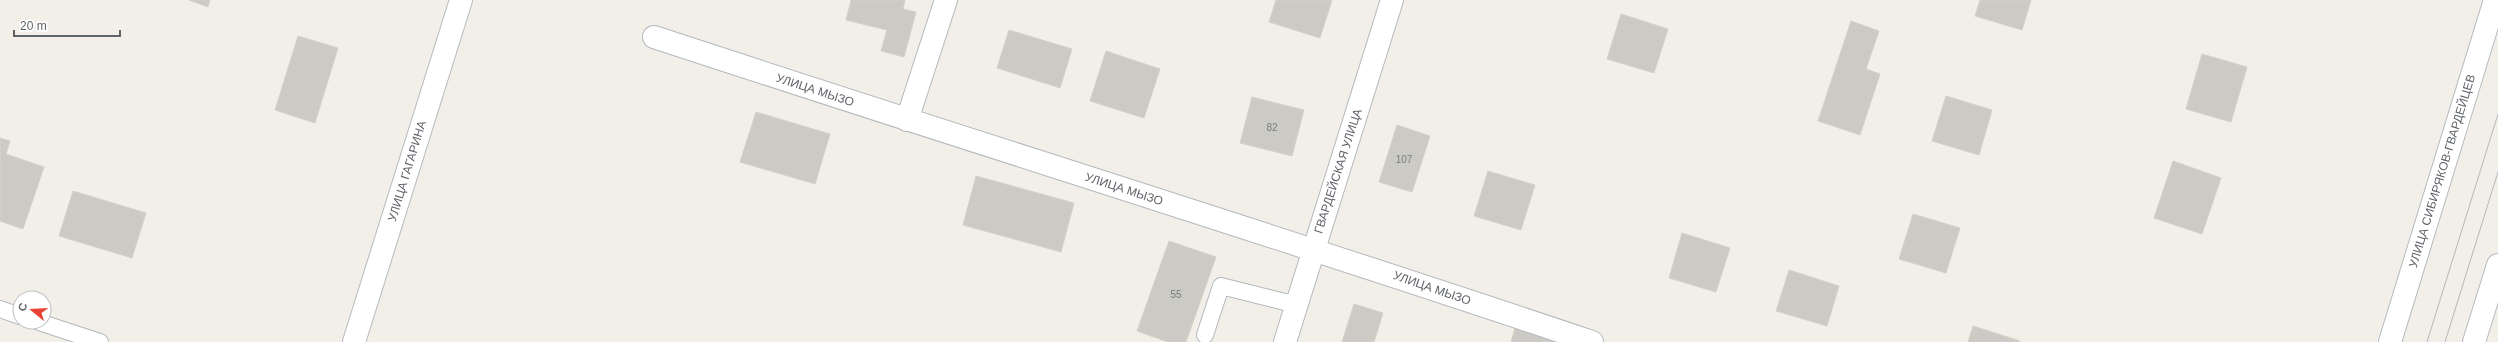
<svg xmlns="http://www.w3.org/2000/svg" width="2498" height="342" font-family="Helvetica,sans-serif">
	<rect width="100%" height="100%" fill="#f1efe8"/>
	<!-- building -->
	<path fill="#cccac5" stroke="#d6d1c6" d="M189 0H210L208 7Z
		M851 0H905L903 9 916 12 904 57 881 51 887 30 846 20Z
		M1276 0H1332L1320 38 1269 22Z
		M1980 0H2031L2022 30 1975 16Z
		M1621 14 1668 29 1654 73 1607 59Z
		M1851 21 1879 31 1866 69 1880 74 1860 135 1818 121Z
		M1009 30 1072 49 1060 88 997 68Z
		M298 36 338 48 315 123 275 110Z
		M1106 51 1160 69 1144 118 1090 101Z
		M2202 54 2247 67 2231 122 2186 109Z
		M1946 96 1992 110 1979 155 1932 141Z
		M1252 97 1304 110 1292 156 1240 143Z
		M756 112 830 134 815 184 740 162Z
		M1397 125 1430 136 1412 192 1379 182Z
		M0 138 10 141 6 154 44 167 23 229 0 221Z
		M2173 161 2221 178 2202 234 2154 218Z
		M1488 171 1535 185 1521 230 1474 216Z
		M976 176 1074 203 1061 252 963 225Z
		M73 191 146 213 132 258 59 236Z
		M1913 214 1960 228 1946 273 1899 259Z
		M1682 233 1730 248 1716 292 1669 278Z
		M1169 241 1216 257 1186 342H1168L1137 331Z
		M1789 270 1839 286 1827 326 1776 311Z
		M1354 304 1383 313 1374 342H1342Z
		M1973 326 2020 341 2019 342H1968Z
		M1515 328 1556 341 1555 342H1511Z"/>
	<g fill="none" stroke-linecap="round" stroke-linejoin="round">
		<defs>
			<path id="lane" d="M0 309 20 316
				M39 322 100 342
				M1205 335 1221 286 1297 305"/>
			<path id="street" d="M654 37C967 140 1281 237 1592 342
				M907 120 946 0
				M1285 342 1392 0"/>
			<path id="secondary" d="M354 342 461 0
				M2390 342 2495 0
				M2474 342 2498 265"/>
		</defs>
		<!-- lane casing -->
		<use href="#lane" stroke="#b5b8bc" stroke-width="18"/>
		<!-- street casing -->
		<use href="#street" stroke="#b5b8bc" stroke-width="24"/>
		<!-- secondary casing -->
		<use href="#secondary" stroke="#b6babf" stroke-width="24"/>
		<!-- lane -->
		<use href="#lane" stroke="#fff" stroke-width="16"/>
		<!-- street -->
		<use href="#street" stroke="#fff" stroke-width="22"/>
		<!-- secondary -->
		<use href="#secondary" stroke="#fff" stroke-width="22"/>
		<!-- tram -->
		<path stroke="#b6b7b8" stroke-width="1" d="M2427 342 2498 114
			M2445 342 2498 172"/>
	</g>
	<g text-anchor="middle" stroke-width="3.5" stroke-linejoin="round" paint-order="stroke">
		<!-- number labels -->
		<g font-size="10" fill="#7a7d7f">
			<text x="1272" y="131">82</text>
			<text x="1404" y="163">107</text>
			<text x="1176" y="298">55</text>
		</g>
		<!-- street labels -->
		<g font-size="12" fill="#5f6368" stroke="#fff">
			<text transform="translate(815 90) rotate(18)" y="4">УЛИЦА МЫЗО</text>
			<text transform="translate(407 171) rotate(-73)" y="4">УЛИЦА ГАГАРИНА</text>
			<text transform="translate(1338 171) rotate(-72)" y="4">ГВАРДЕЙСКАЯ УЛИЦА</text>
			<text transform="translate(2442 171) rotate(-73)" y="4">УЛИЦА СИБИРЯКОВ-ГВАРДЕЙЦЕВ</text>
			<text transform="translate(1124 189) rotate(18)" y="4">УЛИЦА МЫЗО</text>
			<text transform="translate(1432 288) rotate(19)" y="4">УЛИЦА МЫЗО</text>
		</g>
	</g>
	<!-- north arrow -->
	<g transform="translate(32 310) rotate(288)"><circle r="19" fill="#ffffff" stroke="#bfc1c3"/>
	<path d="M0-3L7 15L0 10L-7 15Z" fill="#ea4335"/>
	<text y="-6" font-size="11" font-weight="bold" text-anchor="middle" fill="#5f6368">С</text>
	</g>
	<!-- scale -->
	<path d="M14 30v6h106v-6" fill="none" stroke="#5f6368" stroke-width="2"/>
	<text x="20" y="30" font-size="12" fill="#5f6368" stroke="#ffffff" stroke-width="3" paint-order="stroke">20 m</text>
</svg>
